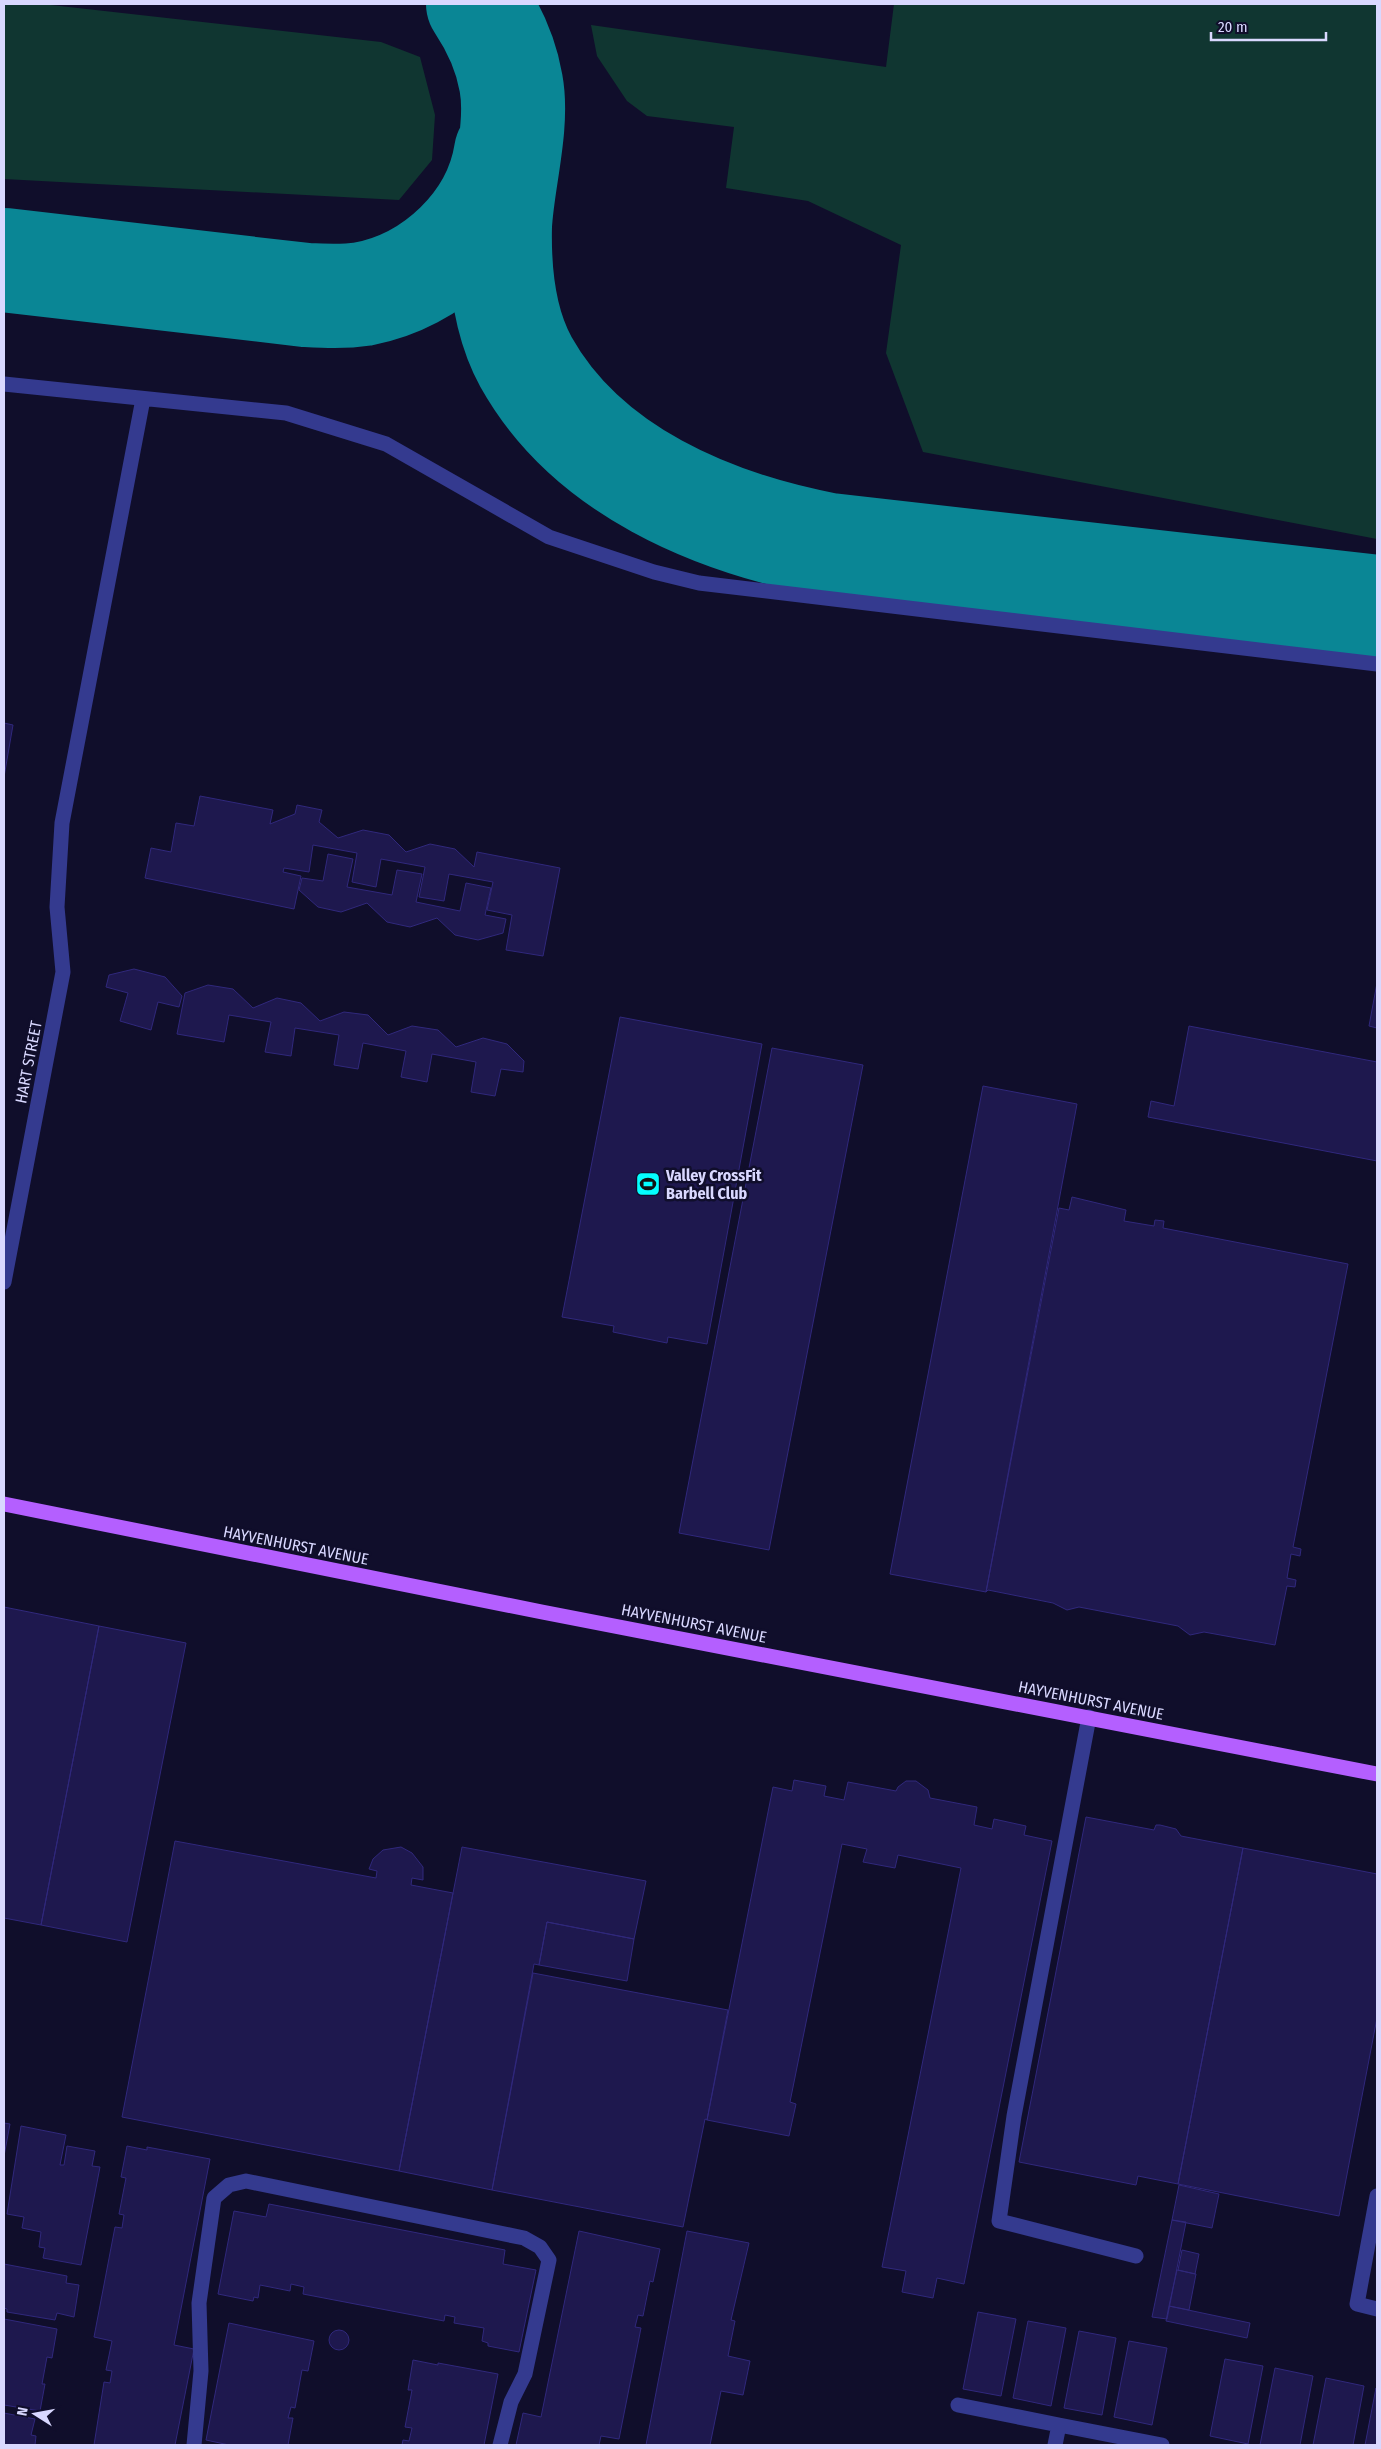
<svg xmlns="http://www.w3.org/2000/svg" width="1381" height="2449" font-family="'Fira Sans Condensed',sans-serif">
	<rect width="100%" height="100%" fill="#100e2b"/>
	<!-- green -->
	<path fill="#103631" d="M4 4H42L381 42 420 57 435 115 432 160 399 200 4 179Z
		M894 4H1377V539L923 452 886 353 901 245 808 201 726 188 734 127 647 116 627 101 597 56 591 25 886 67Z"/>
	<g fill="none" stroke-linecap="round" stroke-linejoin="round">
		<!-- taxiway -->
		<path stroke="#0a8695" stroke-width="104" d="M478 4C494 28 506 54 511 83 519 126 502 182 500 226 499 271 504 322 526 362 587 471 713 523 829 545L1377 607
			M4 260 306 295C325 296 343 297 363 294 433 281 495 223 506 152"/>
	</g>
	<!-- building -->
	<path fill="#1e184e" stroke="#30287c" d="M4 723 13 725 4 777Z
		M200 796 273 810 270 824 295 814 297 805 322 810 319 822 338 838 363 830 389 835 406 852 430 844 455 849 474 867 477 852 560 868 543 956 506 950 512 915 487 910 493 882 449 874 444 901 419 897 425 867 381 859 376 887 352 882 357 853 313 845 309 872 284 868 283 872 301 876 294 909 145 878 151 848 171 852 176 823 194 826Z
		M328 854 353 859 347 887 392 895 397 870 422 874 416 902 460 911 466 883 491 888 485 915 506 919 503 933 478 940 455 935 437 918 410 927 387 922 367 903 341 912 318 907 299 890 302 878 323 881Z
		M134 969 165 977 182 996 179 1007 158 1002 151 1030 120 1021 128 993 106 987 109 975Z
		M1377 983V1028L1369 1026Z
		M208 985 233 989 253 1008 277 998 301 1003 320 1021 344 1012 368 1015 388 1035 412 1026 438 1030 456 1047 483 1038 507 1044 524 1061 523 1072 501 1069 495 1096 471 1092 476 1062 432 1054 427 1082 401 1077 406 1051 363 1043 358 1069 334 1065 339 1035 295 1028 291 1056 265 1052 271 1022 229 1015 224 1042 177 1034 185 993Z
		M620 1017 762 1044 707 1344 668 1337 667 1343 613 1332 614 1326 562 1317Z
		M1189 1026 1377 1062V1161L1148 1117 1151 1101 1174 1106Z
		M772 1048 863 1065 769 1550 679 1533Z
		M983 1086 1077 1104 986 1592 890 1574Z
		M1072 1197 1126 1210 1124 1221 1154 1226 1155 1220 1164 1221 1163 1228 1348 1264 1293 1547 1301 1549 1300 1556 1291 1554 1287 1578 1296 1580 1295 1587 1287 1586 1275 1645 1204 1632 1190 1635 1178 1626 1079 1607 1067 1610 1053 1603 988 1590 986 1592 1059 1208 1069 1210Z
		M4 1607 99 1626 41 1925 4 1918Z
		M99 1626 186 1643 127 1942 41 1925Z
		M794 1780 826 1786 824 1796 844 1800 848 1782 896 1791 898 1787 906 1781H916L928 1790 930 1798 977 1807 974 1825 992 1829 994 1819 1026 1826 1024 1835 1052 1841 964 2284 937 2278 933 2298 902 2292 906 2271 882 2267 961 1868 898 1855 895 1868 863 1862 867 1849 842 1844 790 2102 796 2104 789 2136 707 2120 773 1787 792 1791Z
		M1086 1817 1154 1830 1156 1825H1160L1176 1829 1181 1836 1243 1848 1178 2184 1138 2176 1136 2185 1019 2162Z
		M175 1841 376 1878 377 1871 369 1869 373 1859 383 1850 401 1847 412 1853 423 1867V1880L412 1878 411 1885 453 1893 399 2171 122 2117Z
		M462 1847 646 1881 634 1939 547 1922 539 1965 534 1964 492 2190 399 2171Z
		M1243 1848 1377 1874V2018L1339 2216 1178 2184Z
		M547 1922 634 1939 627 1981 539 1965Z
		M533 1973 728 2010 707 2120 705 2119 683 2227 492 2190Z
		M4 2123 10 2124 4 2156Z
		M21 2126 66 2135 60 2165H64L67 2146 95 2151 92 2166 100 2167 81 2265 43 2258 45 2248 39 2247 41 2232 22 2228 24 2217 7 2214Z
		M127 2146 147 2150V2147L210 2159 174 2345 194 2349 175 2445H94L104 2382 110 2383 112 2371 106 2370 112 2341 94 2337 115 2227 122 2228 124 2215 119 2214 126 2178 121 2177Z
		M1179 2185 1219 2194 1212 2228 1172 2220Z
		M269 2204 505 2250 503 2264 536 2270 519 2352 488 2346V2343L482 2341 484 2328 454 2323 455 2317 445 2315 444 2321 303 2294 304 2287 291 2284 290 2291 260 2285 258 2298 254 2297 253 2301 218 2294 234 2211 266 2217Z
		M1172 2220 1186 2222 1167 2319 1152 2317Z
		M579 2231 660 2249 653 2282 650 2281 643 2316 638 2315 635 2327 641 2328 619 2439 601 2436 599 2445H516L523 2413 541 2417Z
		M687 2231 749 2243 731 2320 735 2321 728 2356 750 2361 743 2395 721 2391 710 2445H646Z
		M1182 2250 1199 2254 1195 2274 1178 2270Z
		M4 2264 67 2276 66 2283 79 2285 74 2317 57 2313 55 2320 7 2312V2309L4 2308Z
		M1177 2270 1196 2274 1189 2310 1169 2306Z
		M1169 2306 1250 2323 1247 2338 1166 2321Z
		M978 2312 1016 2319 1001 2396 963 2389Z
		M4 2319 57 2329 52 2358 47 2357 42 2384H45L40 2411 4 2405Z
		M1028 2321 1066 2328 1051 2406 1013 2398Z
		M229 2323 314 2341 308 2371 302 2370 295 2408 291 2407 288 2418H293L288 2445H229L206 2440Z
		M329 2340a10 10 0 1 1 20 0a10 10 0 1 1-20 0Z
		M1079 2331 1116 2338 1102 2415 1064 2408Z
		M1129 2341 1167 2348 1152 2425 1114 2417Z
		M1225 2359 1263 2366 1248 2444 1210 2436Z
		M413 2360 438 2365V2363L498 2374 484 2445H402L403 2440 409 2441 412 2428 405 2427 412 2390H408Z
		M1275 2368 1313 2376 1300 2445H1260Z
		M1326 2378 1364 2386 1353 2445H1313Z
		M1376 2388 1377 2445H1365Z
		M4 2413 35 2419 31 2435 36 2436 35 2445H4Z"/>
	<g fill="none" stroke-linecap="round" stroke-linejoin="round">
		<!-- minor -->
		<path stroke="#343a8f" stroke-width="15" d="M4 384 286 413 386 444 549 537 654 572 699 583 1377 664
			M4 1282 63 972 57 907 62 823 143 399
			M1089 1717 1014 2116 999 2221 1136 2256
			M1377 2196 1357 2304 1377 2309
			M958 2405 1059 2425 1055 2445
			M1059 2425 1162 2445
			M194 2445 201 2371 199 2303 214 2198 229 2185 246 2181 524 2238 540 2247 549 2260 525 2374 511 2402 500 2445"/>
		<!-- major -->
		<path stroke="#b45fff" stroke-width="15" d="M4 1504 542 1612 1377 1774"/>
	</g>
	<!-- icons -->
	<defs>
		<symbol id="stadium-square" viewBox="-11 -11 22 22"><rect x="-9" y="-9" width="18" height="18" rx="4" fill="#04feff" stroke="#100e2b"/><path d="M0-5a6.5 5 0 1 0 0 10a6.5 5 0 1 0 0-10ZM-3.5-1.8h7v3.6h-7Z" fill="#111"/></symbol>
	</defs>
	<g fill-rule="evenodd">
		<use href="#stadium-square" x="634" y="1170" width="28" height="28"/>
	</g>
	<g text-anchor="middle" stroke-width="5" stroke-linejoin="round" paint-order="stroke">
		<!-- street labels -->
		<g font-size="16" fill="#d9d8ff" stroke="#100e2b">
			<text transform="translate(28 1062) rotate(-79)" y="6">HART STREET</text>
			<text transform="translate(296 1545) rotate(11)" y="6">HAYVENHURST AVENUE</text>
			<text transform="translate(694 1623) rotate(11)" y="6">HAYVENHURST AVENUE</text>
			<text transform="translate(1091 1700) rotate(11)" y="6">HAYVENHURST AVENUE</text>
		</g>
		<!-- poi labels -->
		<g font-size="16" font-weight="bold" fill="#d9d8ff" stroke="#100e2b" text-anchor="start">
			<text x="666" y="1181">Valley CrossFit<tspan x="666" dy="18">Barbell Club</tspan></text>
		</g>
	</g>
	<!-- border -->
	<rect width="1381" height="2449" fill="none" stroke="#d9d8ff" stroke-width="10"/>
	<!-- north arrow -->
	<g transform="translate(35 2414) rotate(281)" stroke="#100e2b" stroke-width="4" paint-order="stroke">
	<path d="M0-4L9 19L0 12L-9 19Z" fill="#d9d8ff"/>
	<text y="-8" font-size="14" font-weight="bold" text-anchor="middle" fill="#d9d8ff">N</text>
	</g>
	<!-- scale -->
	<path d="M1211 32v8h115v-8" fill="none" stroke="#d9d8ff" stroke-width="2.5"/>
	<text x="1218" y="32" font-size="15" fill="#d9d8ff" stroke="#100e2b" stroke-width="4" paint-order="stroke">20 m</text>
</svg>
